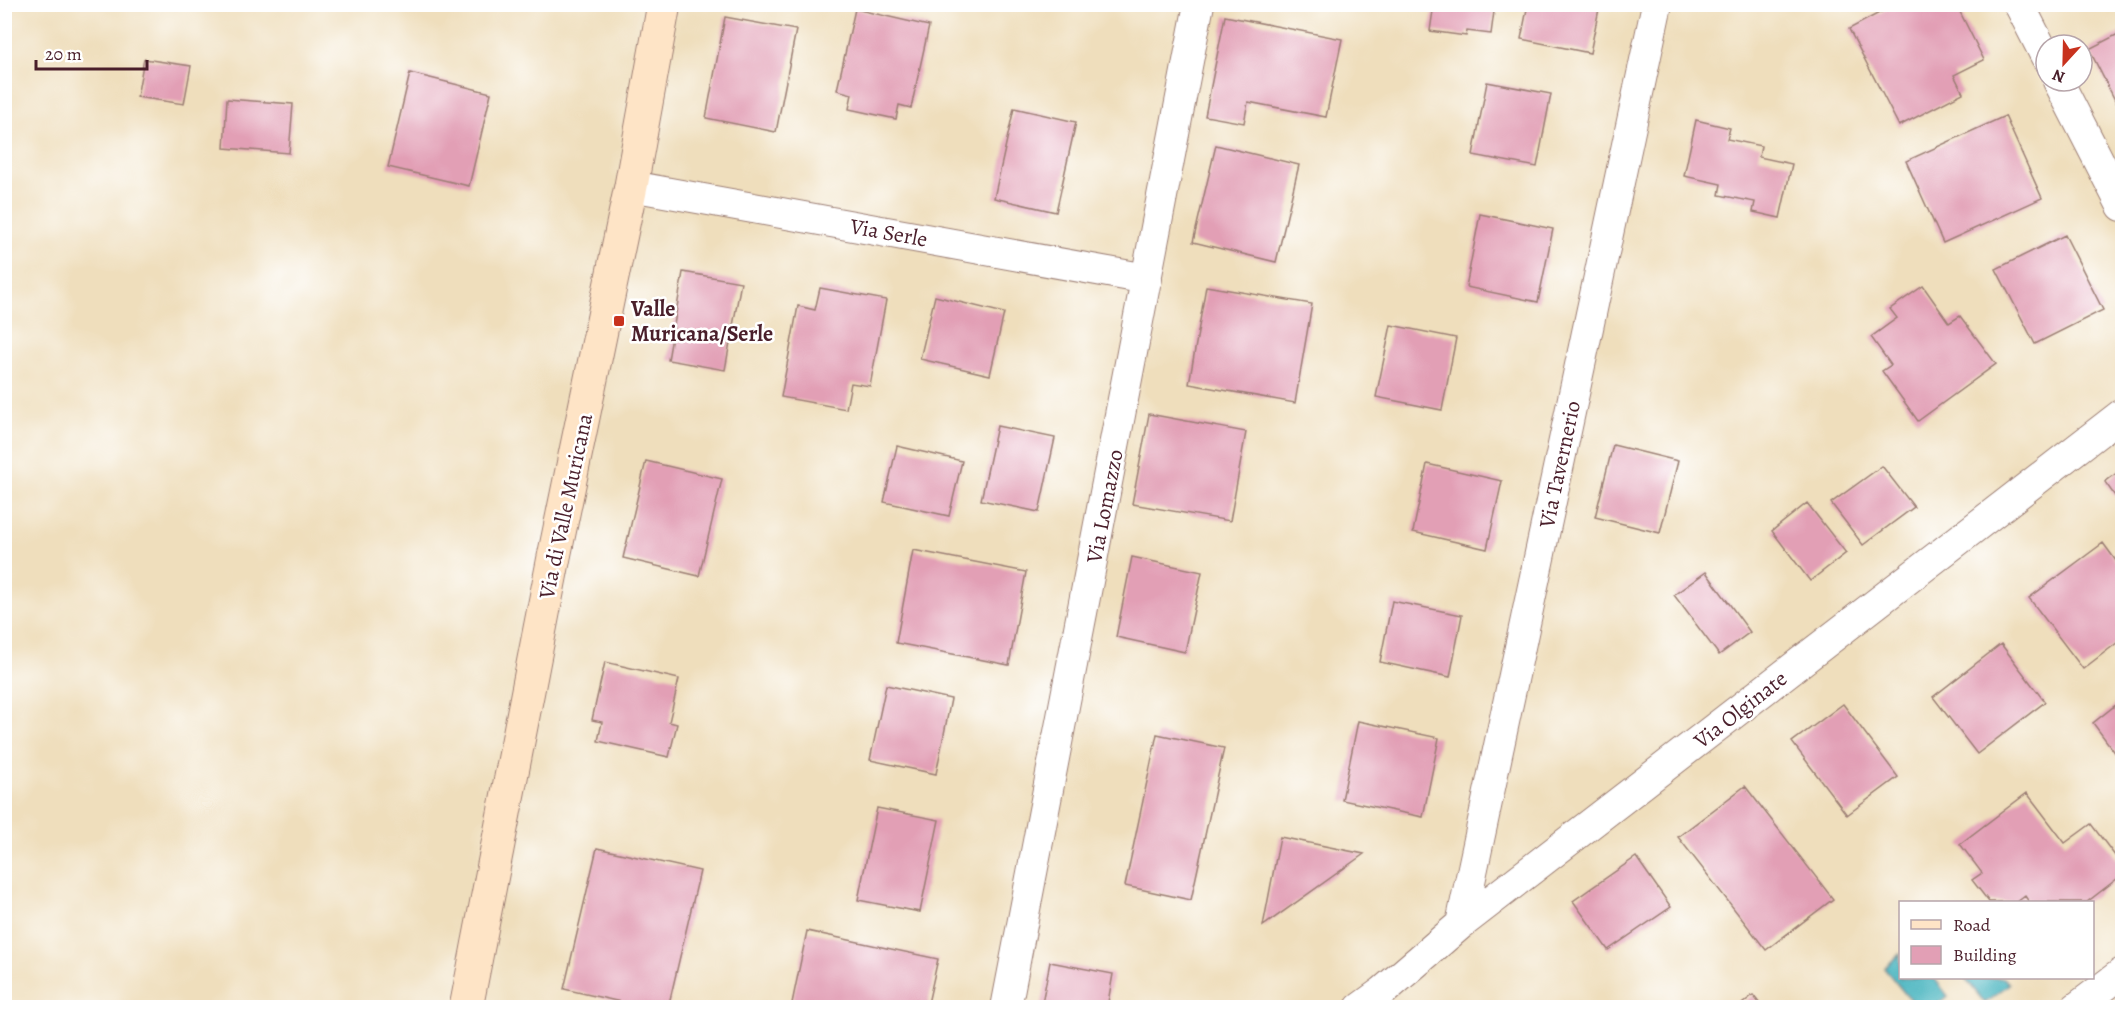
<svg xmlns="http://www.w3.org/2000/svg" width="2127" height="1012" font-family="Alegreya,serif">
	<rect width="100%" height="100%" fill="#fff"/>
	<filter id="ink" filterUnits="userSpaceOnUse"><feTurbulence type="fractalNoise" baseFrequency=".0167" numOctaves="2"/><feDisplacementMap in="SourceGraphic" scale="12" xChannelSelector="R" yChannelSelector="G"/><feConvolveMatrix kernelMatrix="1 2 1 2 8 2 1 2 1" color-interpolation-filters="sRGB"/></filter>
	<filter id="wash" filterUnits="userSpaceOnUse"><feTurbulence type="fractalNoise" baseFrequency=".008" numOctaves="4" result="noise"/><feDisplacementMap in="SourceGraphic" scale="24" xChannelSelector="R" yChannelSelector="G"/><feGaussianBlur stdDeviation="1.35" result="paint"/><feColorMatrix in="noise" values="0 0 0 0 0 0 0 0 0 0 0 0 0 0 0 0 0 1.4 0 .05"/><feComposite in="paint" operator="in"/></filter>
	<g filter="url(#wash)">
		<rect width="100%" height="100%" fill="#efdebc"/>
		<!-- water -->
		<path fill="#44b3be" stroke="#476974" stroke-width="1.5" d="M1900 954V978H1934L1948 996 1933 1007H1916L1884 968Z
			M1965 978H2004L2009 984 1985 1003Z"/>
		<g id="blocks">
			<!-- building -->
			<path fill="#e29fb5" d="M1434 4H1495L1491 34 1467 31 1466 36 1430 31Z
				M1528 4H1600L1590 53 1521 39Z
				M1896 4H1922L1924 8 1932 4H1956L1984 60 1954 75 1963 93 1899 126 1849 29Z
				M855 9 929 26 911 108 899 105 896 119 849 109 852 94 837 90Z
				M1225 16 1342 39 1326 117 1248 102 1244 123 1205 116Z
				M725 17 796 30 776 132 706 118Z
				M2122 32V114L2089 49Z
				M144 59 191 66 184 104 137 97Z
				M410 73 491 93 469 186 388 167Z
				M1487 82 1551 94 1537 167 1473 155Z
				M227 99 293 104 289 153 224 148Z
				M1014 108 1076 122 1056 212 994 198Z
				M2005 116 2042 198 1943 243 1906 161Z
				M1696 120 1730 128 1727 139 1761 146 1759 157 1792 164 1780 218 1753 212 1755 202 1719 195 1721 184 1684 176Z
				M1216 145 1299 165 1276 262 1193 242Z
				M1480 214 1553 229 1538 302 1466 287Z
				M2065 235 2103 310 2035 344 1996 269Z
				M683 272 741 282 725 370 668 360Z
				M1206 286 1312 304 1295 403 1189 384Z
				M1923 286 1949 323 1960 316 1996 364 1918 421 1882 371 1891 365 1871 337 1897 318 1890 309Z
				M820 288 886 300 870 386 851 383 846 409 781 397 798 306 815 310Z
				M935 296 1004 313 990 375 920 359Z
				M1391 325 1456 338 1442 410 1376 397Z
				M1149 414 1246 432 1230 521 1132 504Z
				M997 426 1055 438 1039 512 981 500Z
				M1613 445 1678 461 1660 533 1595 517Z
				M897 446 962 461 949 516 884 502Z
				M646 461 722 479 699 576 623 558Z
				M1427 464 1502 481 1487 549 1413 532Z
				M1882 466 1914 507 1863 545 1831 503Z
				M2122 469V506L2105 482Z
				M1807 503 1846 553 1810 581 1772 531Z
				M2103 543 2122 569V639L2083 669 2029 598Z
				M913 550 1026 572 1009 665 896 643Z
				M1132 557 1202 572 1185 652 1116 637Z
				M1706 572 1750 632 1719 655 1674 595Z
				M1392 601 1462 615 1450 677 1380 662Z
				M2001 644 2045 702 1977 754 1933 697Z
				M605 662 679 679 669 722 677 724 669 757 598 741 602 722 592 720Z
				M886 685 951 699 936 774 870 760Z
				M2122 700V762L2093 723Z
				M1843 704 1898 777 1847 815 1792 742Z
				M1358 721 1439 738 1423 817 1342 800Z
				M1157 734 1224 748 1191 900 1125 886Z
				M1745 786 1833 899 1766 950 1678 837Z
				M2027 793 2065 843 2091 824 2122 865V875L2087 902H2029L2025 896 2017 902H1989L1972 880 1982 873 1960 844Z
				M877 808 939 820 920 912 858 900Z
				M1280 837 1364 854 1263 926Z
				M597 848 700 871 668 1008H647L564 989Z
				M1636 857 1671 907 1608 950 1573 901Z
				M807 931 938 959 927 1008H791Z
				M1050 962 1113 974 1107 1008H1041Z
				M1753 995 1763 1008H1737Z"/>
		</g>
	</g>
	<g filter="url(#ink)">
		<use href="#blocks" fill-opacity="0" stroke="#9c7e74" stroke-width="1.5"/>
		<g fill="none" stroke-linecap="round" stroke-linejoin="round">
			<defs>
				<path id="street" d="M2019 4 2046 57
					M2058 81 2122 206
					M631 186 1147 279
					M1461 924 1657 4
					M1006 1008 1199 4
					M1360 1008 1382 992 1461 924 2122 414
					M2076 1008 2122 973"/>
				<path id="secondary" d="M466 1008 554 557 631 186 664 4"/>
			</defs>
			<!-- street casing -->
			<use href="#street" stroke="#9c7e74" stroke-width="32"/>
			<!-- secondary casing -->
			<use href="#secondary" stroke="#9c7e74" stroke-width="35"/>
			<!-- street -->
			<use href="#street" stroke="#fff" stroke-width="30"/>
			<!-- secondary -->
			<use href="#secondary" stroke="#fee4c6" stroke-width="33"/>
		</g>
	</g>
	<!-- markers -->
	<rect fill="#c8321e" stroke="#fff" stroke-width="2" x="613" y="315" width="12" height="12" rx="3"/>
	<g text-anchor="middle" stroke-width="5" stroke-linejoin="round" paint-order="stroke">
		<!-- street labels -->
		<g font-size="22" fill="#4a1f2b" stroke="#fff">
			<text transform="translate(889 232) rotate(10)" y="8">Via Serle</text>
			<text transform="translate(1559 464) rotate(-78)" y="8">Via Tavernerio</text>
			<text transform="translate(565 506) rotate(-78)" y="8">Via di Valle Muricana</text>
			<text transform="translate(1104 506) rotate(-79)" y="8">Via Lomazzo</text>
			<text transform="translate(1740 709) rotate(-38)" y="8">Via Olginate</text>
		</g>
		<!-- poi labels -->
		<g font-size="22" font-weight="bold" fill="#4a1f2b" stroke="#fff" text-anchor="start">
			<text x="631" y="316">Valle<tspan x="631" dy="25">Muricana/Serle</tspan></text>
		</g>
	</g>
	<!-- margin -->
	<rect width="2127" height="1012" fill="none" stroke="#fff" stroke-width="24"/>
	<!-- legend -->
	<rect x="1899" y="901" width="195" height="78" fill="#ffffff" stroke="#b7a5aa" stroke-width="1.5"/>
	<rect x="1911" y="920" width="30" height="9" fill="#fee4c6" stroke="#b7a5aa" stroke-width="1.5"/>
	<text x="1953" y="931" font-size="18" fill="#4a1f2b">Road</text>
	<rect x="1911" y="946" width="30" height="18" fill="#e29fb5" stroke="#b7a5aa" stroke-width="1.5"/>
	<text x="1953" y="961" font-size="18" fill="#4a1f2b">Building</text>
	<!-- north arrow -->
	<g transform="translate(2064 63) rotate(202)"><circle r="28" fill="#ffffff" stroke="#b7a5aa" stroke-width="1.5"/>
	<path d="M0-4.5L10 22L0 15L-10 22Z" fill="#c8321e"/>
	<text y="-9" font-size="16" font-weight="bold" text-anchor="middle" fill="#4a1f2b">N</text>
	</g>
	<!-- scale -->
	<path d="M36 60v9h111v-9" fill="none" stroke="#4a1f2b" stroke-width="3"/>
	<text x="45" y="60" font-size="18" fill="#4a1f2b" stroke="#ffffff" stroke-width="4.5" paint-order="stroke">20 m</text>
</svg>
